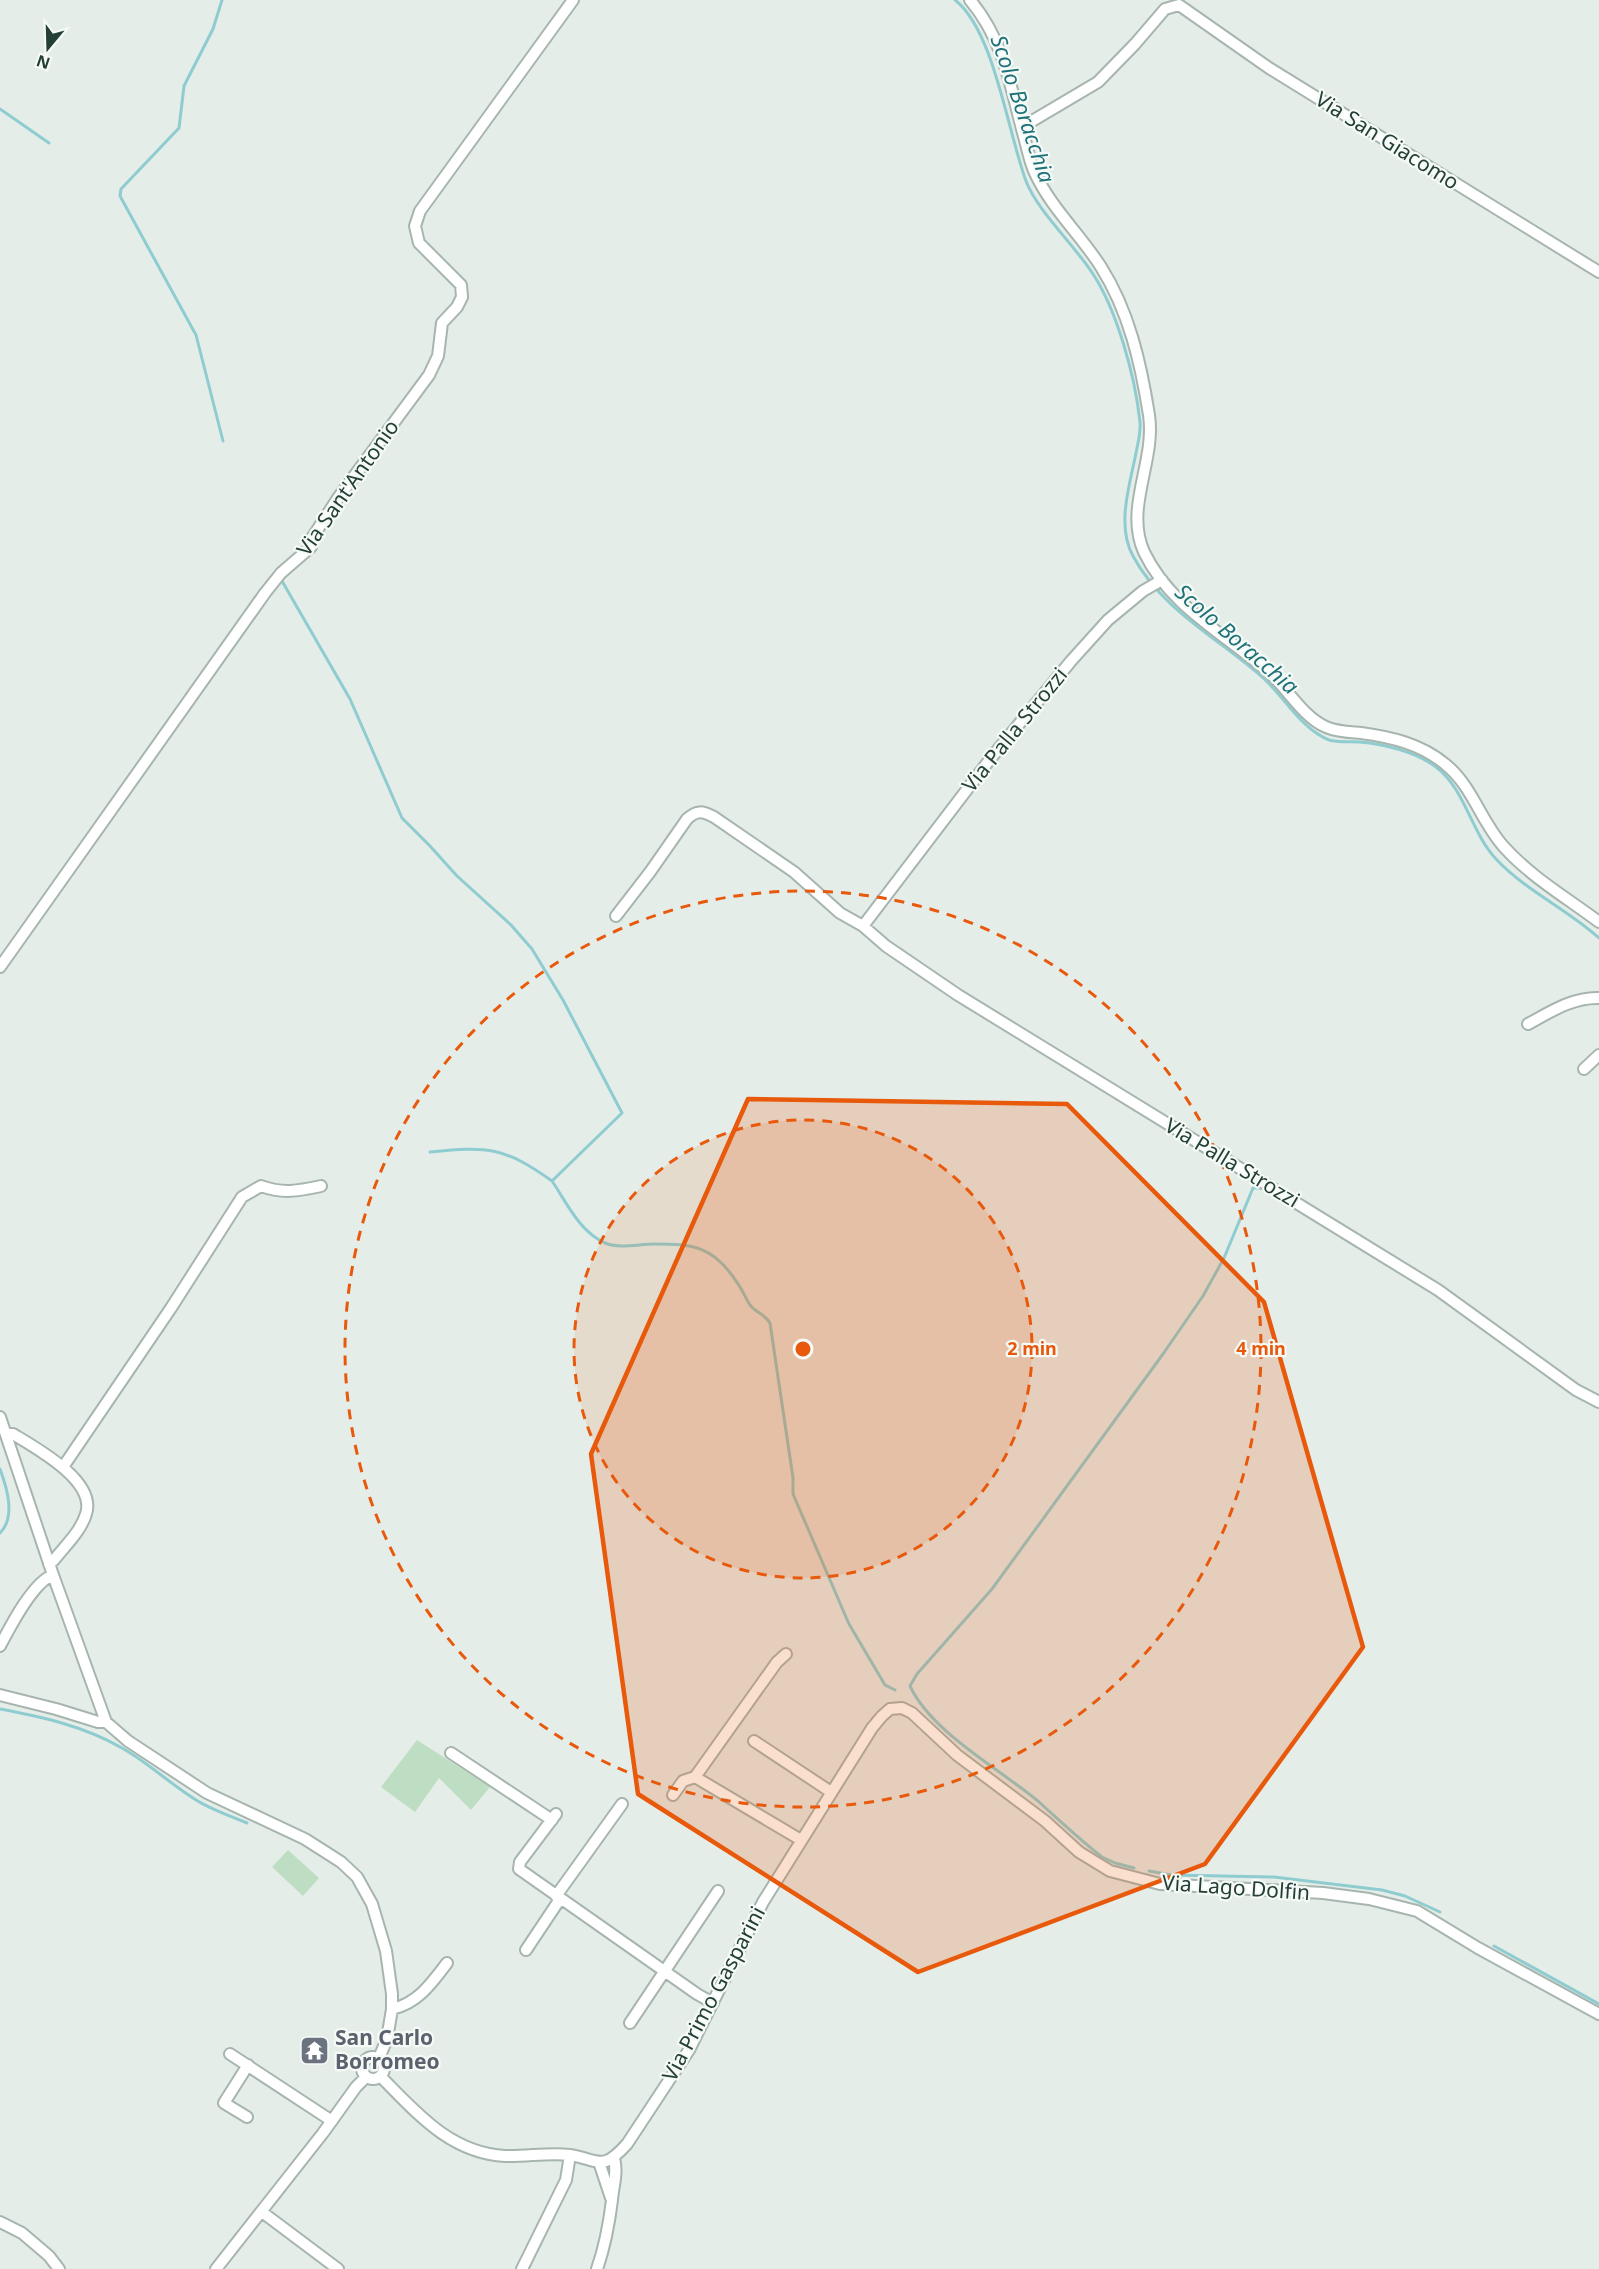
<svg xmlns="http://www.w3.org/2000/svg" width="1599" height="2269" font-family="'Noto Sans',sans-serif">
	<rect width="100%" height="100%" fill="#e5ede9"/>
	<!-- green -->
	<path fill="#bedec4" d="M417 1740 490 1787 471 1810 439 1778 415 1812 381 1787Z
		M288 1850 319 1878 303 1896 272 1867Z"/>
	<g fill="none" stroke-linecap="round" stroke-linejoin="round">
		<!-- stream -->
		<path stroke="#8fccd0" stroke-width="3" d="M222 0 213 29 184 86 179 128 121 189 120 196 196 335 223 441
			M955 0C994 30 1008 133 1026 181 1037 210 1073 244 1091 271 1117 309 1135 376 1140 422 1141 432 1138 443 1136 453 1130 484 1116 525 1133 556 1162 610 1218 638 1262 677 1284 696 1301 729 1329 740 1339 743 1350 741 1360 742 1384 744 1416 752 1436 767 1465 789 1471 832 1496 859 1526 891 1567 909 1599 938
			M0 109 49 143
			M282 581 350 699 402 818 430 846 457 876 511 925 532 949 563 1000 622 1113 552 1181C567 1203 579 1231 605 1243 619 1249 639 1244 654 1244 693 1244 713 1246 736 1281 742 1289 745 1297 750 1305 756 1313 765 1314 770 1323L793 1478V1494L849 1624 885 1685 895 1690
			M430 1152C488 1146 504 1147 552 1181
			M1343 1238 1419 1284
			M0 1469C7 1488 16 1517 0 1533
			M0 1709C42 1717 84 1726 122 1748 147 1762 168 1782 193 1798 209 1809 228 1815 247 1823
			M1134 1868 1115 1863 1102 1857C1080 1840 1060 1821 1039 1802 1000 1769 932 1733 910 1686L917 1674 992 1589 1163 1354 1203 1296 1224 1258 1253 1188H1264
			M1149 1871 1171 1875 1274 1877 1382 1890 1405 1896 1440 1912
			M1494 1946 1599 2004"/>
		<defs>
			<path id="minor" d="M970 0C1003 39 1010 84 1023 133 1027 146 1029 161 1035 173 1051 208 1081 235 1101 267 1129 311 1141 364 1149 415 1156 461 1124 508 1144 552 1171 609 1230 636 1274 677 1290 693 1305 718 1326 727 1337 732 1349 732 1361 733 1391 737 1421 744 1445 764 1472 785 1481 822 1504 847 1531 877 1567 898 1599 922
				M1022 127 1098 82 1135 44 1165 9 1179 5 1269 68 1599 272
				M616 916 650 872 687 819C697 810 702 811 714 817L794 872 840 913 863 926 886 946 958 995 1438 1290 1576 1390 1599 1402
				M863 926 991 758 1071 661 1108 620 1143 591 1162 580
				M0 967 265 593 281 573 311 547 312 538 338 498 429 375 438 356 442 323 457 307 462 297 461 285 419 243 415 226 420 211 573 0
				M1528 1024C1550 1012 1573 997 1599 998
				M1584 1069 1599 1055
				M0 1417 53 1575 106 1722 128 1741 207 1793 305 1839 341 1862 357 1877 372 1904 386 1951 392 1994V2009L387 2039 379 2058
				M6 1434H13C36 1448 97 1481 86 1514 81 1531 65 1546 54 1560L49 1564
				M63 1467 171 1308 242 1197 261 1186C283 1194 298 1191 321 1186
				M0 1646C10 1627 33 1582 53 1575
				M0 1695 56 1709 98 1722H106
				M754 1741 831 1792
				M451 1753 552 1820
				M695 1777 777 1662 786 1654
				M695 1777 801 1840
				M673 1795 683 1781 695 1777
				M556 1814 520 1862 519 1869 697 1994 713 2003
				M556 1896 622 1804
				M526 1950 560 1899
				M392 2009C418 2003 432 1983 447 1963
				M630 2023 718 1891
				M230 2054 332 2121
				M362 2068a11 11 0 1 1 22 0a11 11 0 1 1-22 0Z
				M381 2077C417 2113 450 2153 505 2156 526 2157 549 2152 570 2155 600 2160 602 2172 627 2144L689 2050 763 1902 872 1728 882 1716 890 1709 902 1708 912 1713 957 1755 1045 1821 1079 1852 1110 1871 1160 1884 1323 1893 1369 1899 1417 1911 1478 1948 1599 2014
				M247 2117 224 2103 248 2065
				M599 2162 611 2198
				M262 2212 338 2269
				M0 2222 22 2233 49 2256 59 2269
				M216 2269 323 2133 356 2087 366 2077
				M522 2269 566 2180 570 2155
				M597 2269C605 2246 609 2225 612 2200 613 2186 618 2173 614 2158"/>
		</defs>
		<!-- minor casing -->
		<use href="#minor" stroke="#a7b5af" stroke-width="14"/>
		<!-- minor -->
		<use href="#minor" stroke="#fff" stroke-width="10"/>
	</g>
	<!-- marked area -->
	<path fill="#e8590c" fill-opacity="0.2" stroke="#e8590c" stroke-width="4.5" stroke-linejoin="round" d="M748 1099 1067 1104 1264 1302 1363 1647 1205 1864 918 1972 638 1794 591 1454Z"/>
	<!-- distance rings -->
	<circle cx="803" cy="1349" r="229" fill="#e8590c" fill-opacity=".12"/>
	<g fill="none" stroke="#e8590c" stroke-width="3" stroke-dasharray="10 8">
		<circle cx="803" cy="1349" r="229"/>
		<circle cx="803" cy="1349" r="458"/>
	</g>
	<!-- icons -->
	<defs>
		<symbol id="temple-square" viewBox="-11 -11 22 22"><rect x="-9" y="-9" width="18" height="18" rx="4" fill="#6b7280" stroke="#f5faf7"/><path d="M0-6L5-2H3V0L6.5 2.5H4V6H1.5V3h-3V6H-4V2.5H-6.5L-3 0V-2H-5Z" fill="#fff"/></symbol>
	</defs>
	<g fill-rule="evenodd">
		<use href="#temple-square" x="298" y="2034" width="33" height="33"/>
	</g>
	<g text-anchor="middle" stroke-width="4.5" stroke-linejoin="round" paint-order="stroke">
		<!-- street labels -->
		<g font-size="21" fill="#243f35" stroke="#f5faf7">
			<text transform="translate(1387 141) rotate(32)" y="7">Via San Giacomo</text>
			<text transform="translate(348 488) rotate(-55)" y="7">Via Sant'Antonio</text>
			<text transform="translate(1015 730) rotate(-51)" y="7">Via Palla Strozzi</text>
			<text transform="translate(1232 1163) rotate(31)" y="7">Via Palla Strozzi</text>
			<text transform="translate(1236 1888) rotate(4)" y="7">Via Lago Dolfin</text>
			<text transform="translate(714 1994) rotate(-62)" y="7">Via Primo Gasparini</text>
		</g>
		<!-- worship labels -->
		<g font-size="21" font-weight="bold" fill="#5b616d" stroke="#f5faf7" text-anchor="start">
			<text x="335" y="2045">San Carlo<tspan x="335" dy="24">Borromeo</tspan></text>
		</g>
		<!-- water labels -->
		<g font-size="22" font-style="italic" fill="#207279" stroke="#f5faf7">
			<text transform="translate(1023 109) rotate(71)" y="8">Scolo Boracchia</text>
			<text transform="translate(1237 639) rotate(41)" y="8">Scolo Boracchia</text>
		</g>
	</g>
	<circle cx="803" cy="1349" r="9" fill="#e8590c" stroke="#f5faf7" stroke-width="3"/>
	<g font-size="18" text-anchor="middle" font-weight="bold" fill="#e8590c" stroke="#f5faf7" stroke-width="4.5" stroke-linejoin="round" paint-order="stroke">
		<text x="1032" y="1355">2 min</text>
		<text x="1261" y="1355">4 min</text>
	</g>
	<!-- north arrow -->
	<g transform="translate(48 48) rotate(199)" stroke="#f5faf7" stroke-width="4.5" paint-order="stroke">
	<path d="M0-4.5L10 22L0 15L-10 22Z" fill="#243f35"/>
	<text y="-9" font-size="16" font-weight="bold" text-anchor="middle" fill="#243f35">N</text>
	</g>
</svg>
